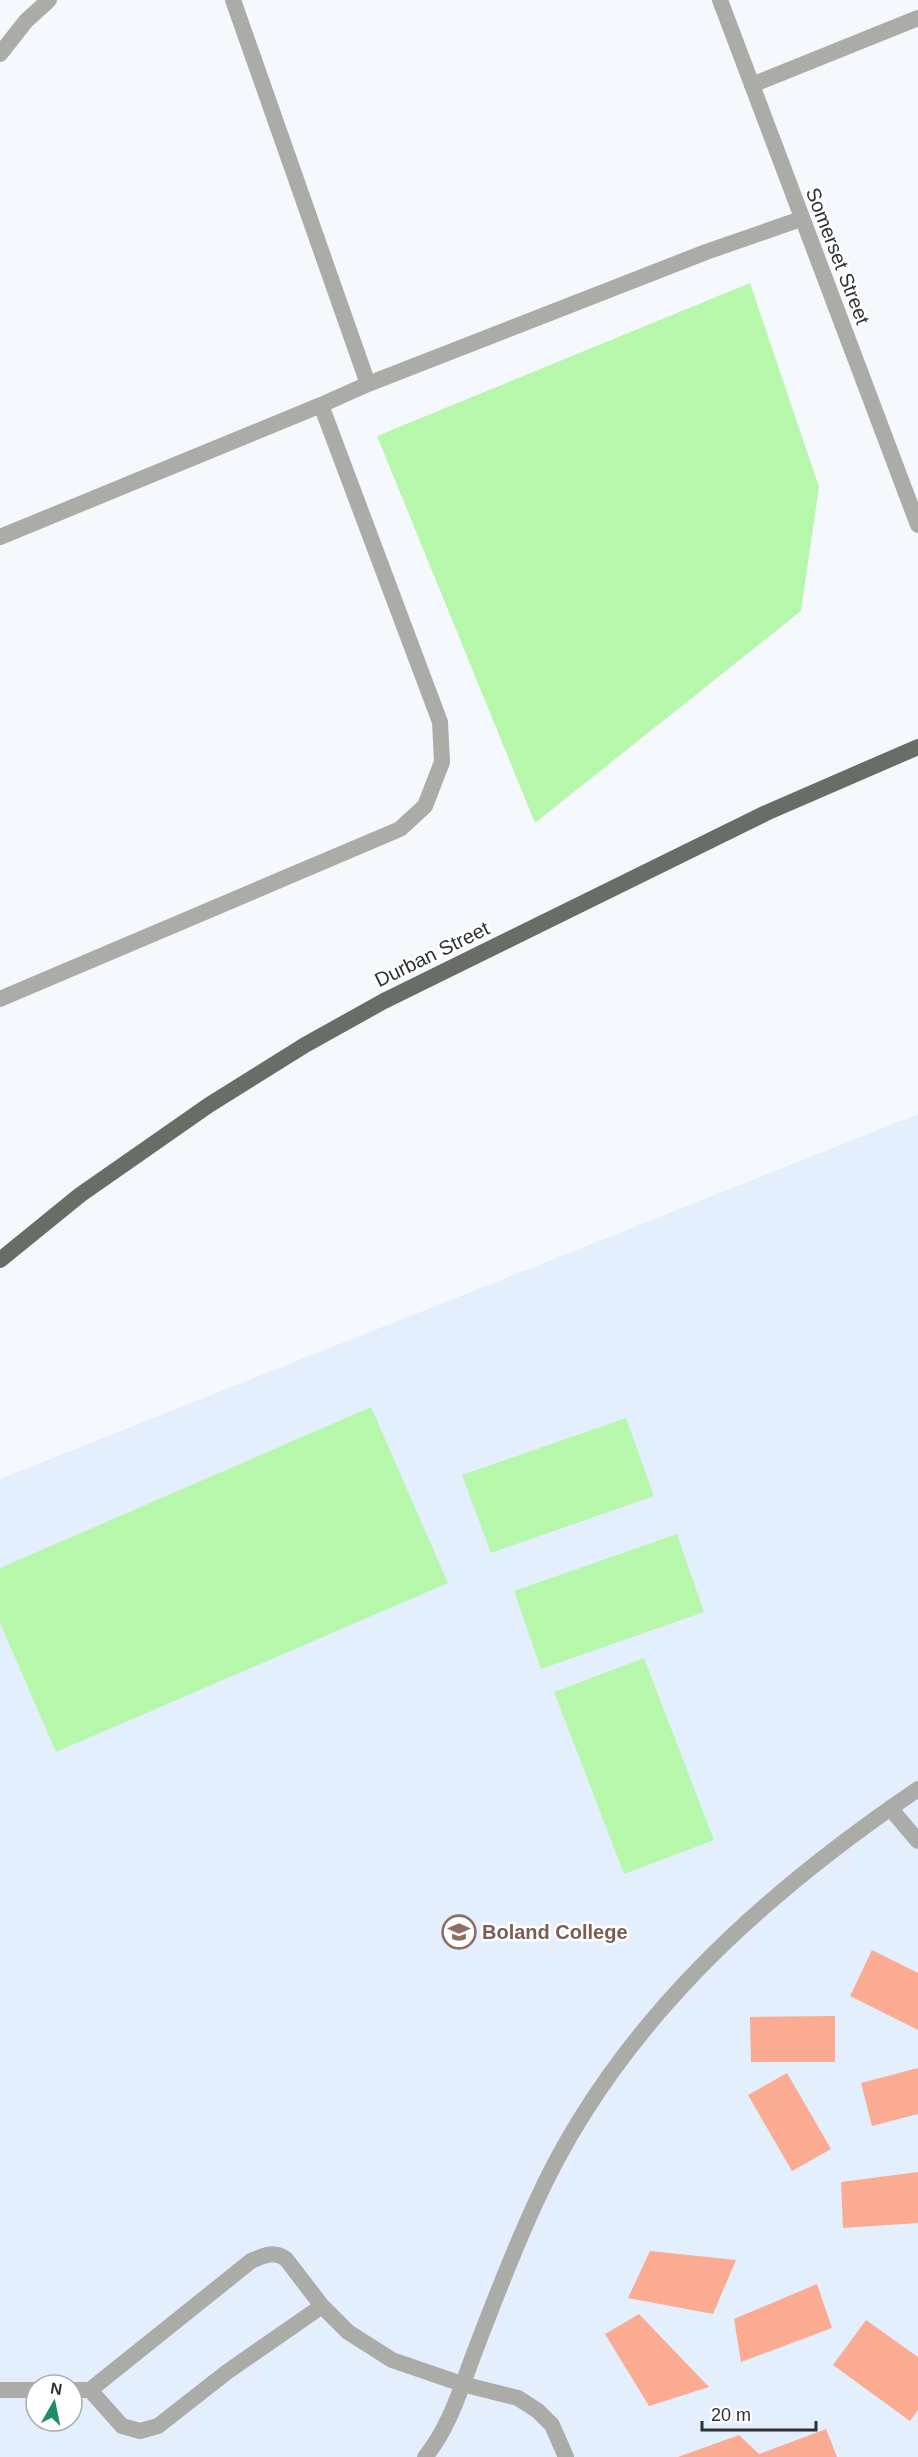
<svg xmlns="http://www.w3.org/2000/svg" width="918" height="2457" font-family="Arial,sans-serif">
	<rect width="100%" height="100%" fill="#f5f9fe"/>
	<!-- built -->
	<path fill="#e4effe" fill-rule="evenodd" d="M918 1114V2457H0V1479ZM36 2385H72V2421H36Z"/>
	<!-- green -->
	<path fill="#b7f7ac" d="M750 283 819 487 801 611 535 823 377 436Z
		M371 1407 448 1583 56 1752 0 1623V1568Z
		M626 1418 654 1496 491 1553 462 1475Z
		M677 1534 704 1612 541 1669 514 1591Z
		M644 1658 714 1840 624 1874 554 1692Z"/>
	<!-- building -->
	<path fill="#faab91" d="M872 1950 918 1973V2030L850 1996Z
		M835 2016V2062H751L750 2017Z
		M918 2068V2114L872 2126 861 2083Z
		M787 2073 831 2149 792 2171 748 2095Z
		M918 2172V2223L843 2228 841 2182Z
		M650 2251 736 2260 713 2314 628 2298Z
		M817 2284 832 2328 741 2362 734 2319Z
		M639 2314 709 2387 649 2406 605 2334Z
		M866 2320 918 2357V2410L910 2421 833 2365Z
		M826 2429 837 2457H678L739 2435 759 2454Z"/>
	<g fill="none" stroke-linecap="round" stroke-linejoin="round">
		<!-- service -->
		<path stroke="#abaca8" stroke-width="16" d="M233 0 368 384 321 405
			M0 54 26 21 49 0
			M752 85 918 18
			M368 384 706 252 801 219
			M0 537 321 405 440 722 442 762 425 806 400 829 0 999
			M890 1808 918 1841
			M0 2390H36
			M72 2390H90L251 2261C263 2256 273 2250 286 2259L322 2306
			M90 2390 122 2426 140 2431 158 2426 227 2372 322 2306 348 2332 392 2360 462 2384 518 2398 538 2411 552 2425 566 2457
			M425 2457C450 2427 461 2387 475 2351 494 2301 513 2252 535 2204 615 2027 760 1896 918 1789"/>
		<!-- minor -->
		<path stroke="#abaca8" stroke-width="16" d="M720 0 918 525"/>
		<!-- primary -->
		<path stroke="#6a6d66" stroke-width="16" d="M0 1260 80 1195 209 1105 305 1045 384 1001 766 813 918 747"/>
	</g>
	<!-- icons -->
	<defs>
		<symbol id="university-ring" viewBox="-11 -11 22 22"><circle r="9.5" fill="#fff" stroke="#8d6e63" stroke-width="1.5"/><path d="M0-5L7-2L0 1L-7-2ZM-4 1L0 2.5L4 1V4Q0 6-4 4Z" fill="#8d6e63"/></symbol>
	</defs>
	<g fill-rule="evenodd">
		<use href="#university-ring" x="440" y="1913" width="38" height="38"/>
	</g>
	<g text-anchor="middle" stroke-width="5" stroke-linejoin="round" paint-order="stroke">
		<!-- street labels -->
		<g font-size="20" fill="#2e3033" stroke="#fff">
			<text transform="translate(838 256) rotate(69)" y="7">Somerset Street</text>
			<text transform="translate(432 954) rotate(-26)" y="7">Durban Street</text>
		</g>
		<!-- education labels -->
		<g font-size="20" font-weight="bold" fill="#785e54" stroke="#fff" text-anchor="start">
			<text x="482" y="1939">Boland College</text>
		</g>
	</g>
	<!-- north arrow -->
	<g transform="translate(54 2403) rotate(9)"><circle r="28" fill="#ffffff" stroke="#abacad" stroke-width="1.5"/>
	<path d="M0-4.5L10 22L0 15L-10 22Z" fill="#228b69"/>
	<text y="-9" font-size="16" font-weight="bold" text-anchor="middle" fill="#2e3033">N</text>
	</g>
	<!-- scale -->
	<path d="M702 2421v9h114v-9" fill="none" stroke="#2e3033" stroke-width="3"/>
	<text x="711" y="2421" font-size="18" fill="#2e3033" stroke="#ffffff" stroke-width="4.5" paint-order="stroke">20 m</text>
</svg>
